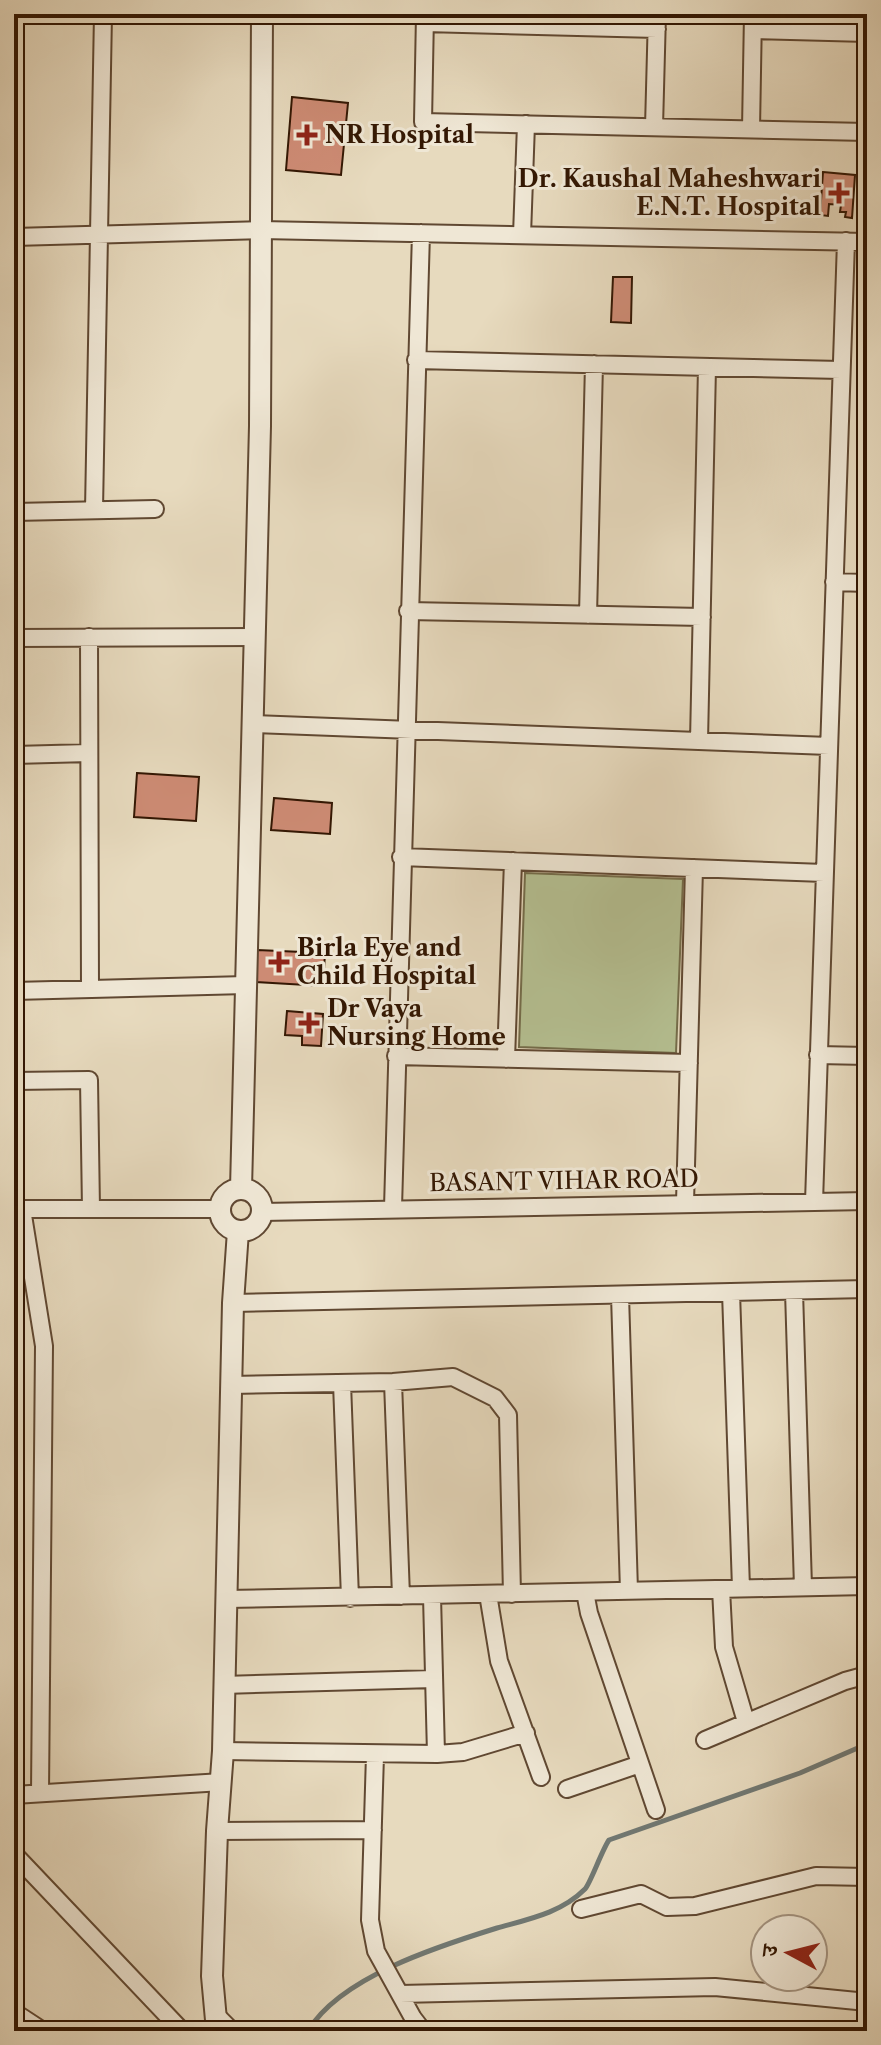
<svg xmlns="http://www.w3.org/2000/svg" width="881" height="2045" font-family="'Libre Caslon Text','Noto Serif Devanagari',serif">
	<rect width="100%" height="100%" fill="#e7dabe"/>
	<filter id="stains"><feTurbulence type="fractalNoise" baseFrequency=".0025" numOctaves="4"/><feColorMatrix values="0 0 0 0 .2 0 0 0 0 .09 0 0 0 0 .02 0 0 0 .5 -.17"/></filter>
	<radialGradient id="worn" r=".72"><stop offset=".6" stop-color="#630" stop-opacity="0"/><stop offset="1" stop-color="#630" stop-opacity=".3"/></radialGradient>
	<!-- green -->
	<path fill="#b5c092" stroke="#746c4a" stroke-width="2" d="M434 14H549V18H433Z
		M761 14H851V25L761 23Z
		M525 873 683 879 676 1053 519 1047Z"/>
	<g fill="none" stroke-linecap="round" stroke-linejoin="round">
		<!-- stream -->
		<path stroke="#717872" stroke-width="5" d="M308 2031C340 1977 439 1946 497 1928 529 1919 561 1913 585 1889 590 1884 602 1850 609 1840L800 1773 867 1744"/>
	</g>
	<!-- building -->
	<path fill="#cd8b74" stroke="#331703" stroke-width="2" d="M292 97 348 103 341 175 286 170Z
		M823 172 855 175 852 218 845 217 846 212H840L841 205 829 204 828 216 820 215Z
		M613 277H632L631 323 611 322Z
		M137 773 199 777 196 821 134 817Z
		M274 798 332 803 330 834 271 830Z
		M257 950 325 953 323 986 256 982Z
		M287 1011 323 1014 321 1046 302 1045V1036L285 1035Z"/>
	<g fill="none" stroke-linecap="round" stroke-linejoin="round">
		<defs>
			<path id="minor" d="M425 14 423 122 867 132
				M425 23 657 29
				M753 30 867 33
				M862 33V14
				M654 127 657 14
				M751 129 753 14
				M522 235 526 124
				M14 237 261 230 867 242
				M416 360 841 370
				M94 510 103 14
				M14 512 155 509
				M834 582 867 583
				M408 611 702 617
				M588 615 594 364
				M89 637 90 989
				M14 638 255 637
				M253 724 829 746
				M699 741 707 367
				M14 755 89 753
				M401 857 824 873
				M14 991 246 985
				M818 1055 867 1056
				M396 1056 689 1063
				M506 1059 513 861
				M14 1081 89 1080 91 1209
				M814 1202 846 241
				M685 1203 694 868
				M393 1208 421 233
				M14 1209H220
				M22 1209 44 1346 40 1793
				M262 1212 867 1201
				M794 1291 803 1587
				M731 1292 741 1588
				M620 1295 629 1591
				M233 1303 867 1289
				M393 1382 401 1596
				M342 1383 350 1598
				M231 1385 393 1382 453 1377 495 1398 508 1415 512 1594
				M721 1589 724 1647 746 1722
				M585 1592 589 1613 656 1810
				M488 1594 499 1661 541 1777
				M432 1596 436 1754
				M226 1599 867 1586
				M223 1685 434 1679
				M705 1740 845 1681 867 1675
				M223 1751 437 1754 463 1752 526 1733
				M375 1755 370 1920 376 1951 413 2018 423 2031
				M567 1789 640 1764
				M14 1795 222 1782
				M217 1831 373 1830
				M14 1854 182 2031
				M581 1909 641 1894 667 1907 695 1906 816 1876 867 1877
				M400 1994 715 1987 867 2002
				M14 2012 43 2031
				M216 2015 232 2031"/>
			<path id="tertiary" d="M241 1189 260 426 262 14
				M220 1210a21 21 0 1 1 42 0a21 21 0 1 1-42 0Z
				M217 2031 212 1976 217 1831 223 1751 233 1303 238 1231"/>
		</defs>
		<!-- minor casing -->
		<use href="#minor" stroke="#604832" stroke-width="20"/>
		<!-- tertiary casing -->
		<use href="#tertiary" stroke="#604832" stroke-width="24"/>
		<!-- minor -->
		<use href="#minor" stroke="#efe7d5" stroke-width="16"/>
		<!-- tertiary -->
		<use href="#tertiary" stroke="#efe7d5" stroke-width="20"/>
	</g>
	<!-- markers -->
	<g fill="#8f2418" stroke="#efe7d5" stroke-width="3">
		<path d="M303 123h8v8h8v8h-8v8h-8v-8h-8v-8h8z"/>
		<path d="M835 181h8v8h8v8h-8v8h-8v-8h-8v-8h8z"/>
		<path d="M275 950h8v8h8v8h-8v8h-8v-8h-8v-8h8z"/>
		<path d="M305 1011h8v8h8v8h-8v8h-8v-8h-8v-8h8z"/>
	</g>
	<g text-anchor="middle" stroke-width="6" stroke-linejoin="round" paint-order="stroke">
		<!-- poi labels -->
		<g font-size="24" font-weight="bold" fill="#331703" stroke="#efe7d5" text-anchor="start">
			<text x="325" y="143">NR Hospital</text>
			<text x="821" y="187" text-anchor="end">Dr. Kaushal Maheshwari<tspan x="821" dy="28">E.N.T. Hospital</tspan></text>
			<text x="297" y="956">Birla Eye and<tspan x="297" dy="28">Child Hospital</tspan></text>
			<text x="327" y="1017">Dr Vaya<tspan x="327" dy="28">Nursing Home</tspan></text>
		</g>
		<!-- street labels -->
		<g font-size="24" fill="#331703" stroke="#efe7d5">
			<text transform="translate(564 1181) rotate(-1)" y="8">BASANT VIHAR ROAD</text>
		</g>
	</g>
	<!-- margin -->
	<rect width="881" height="2045" fill="none" stroke="#e7dabe" stroke-width="48"/>
	<rect x="16" y="16" width="849" height="2013" fill="none" stroke="#331703" stroke-width="4"/>
	<rect x="24" y="24" width="833" height="1997" fill="none" stroke="#331703" stroke-width="2"/>
	<!-- north arrow -->
	<g transform="translate(789 1953) rotate(277)"><circle r="38" fill="#efe7d5" stroke="#a49481" stroke-width="2"/>
	<path d="M0-6L14 30L0 20L-14 30Z" fill="#8f2418"/>
	<text y="-12" font-size="22" font-weight="bold" text-anchor="middle" fill="#331703">उ</text>
	</g>
	<rect width="100%" height="100%" filter="url(#stains)"/>
	<rect width="100%" height="100%" fill="url(#worn)"/>
</svg>
